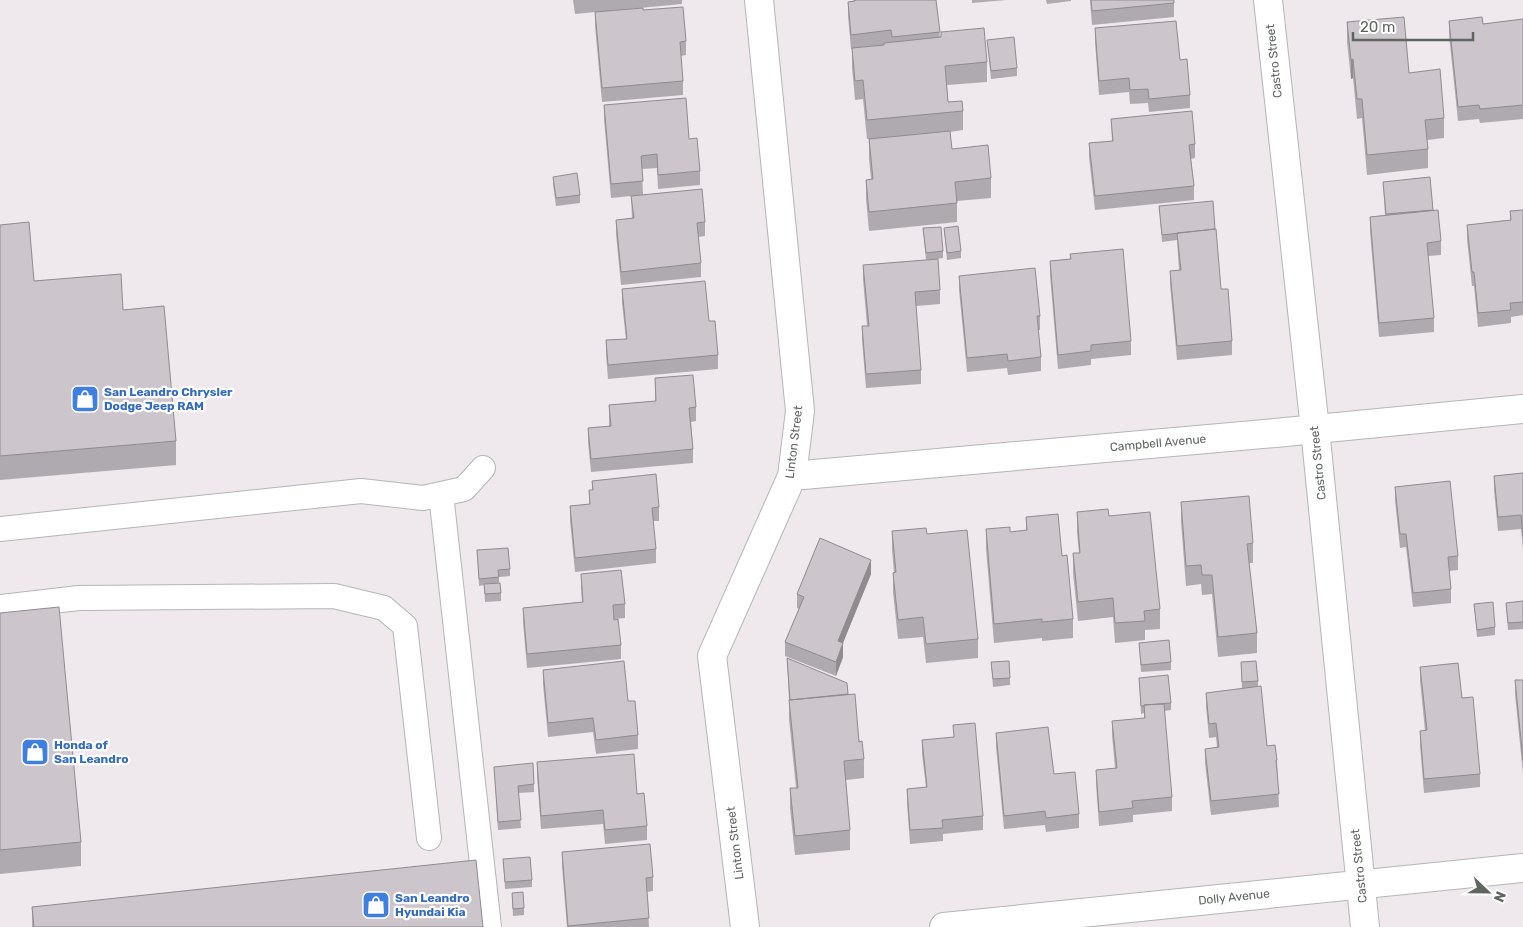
<svg xmlns="http://www.w3.org/2000/svg" width="1523" height="927" font-family="Rubik,sans-serif">
	<rect width="100%" height="100%" fill="#efe8ed"/>
	<g fill="none" stroke-linecap="round" stroke-linejoin="round">
		<defs>
			<path id="service" d="M441 494 489 927
				M0 529 361 491 423 498 464 489 483 468
				M0 607 79 598 334 596 384 608 405 626 429 838"/>
			<path id="minor" d="M1268 0 1315 429 1365 927
				M792 476 1275 433 1523 409
				M745 927 712 656 792 476 800 411 759 0
				M944 927 1523 868"/>
		</defs>
		<!-- service casing -->
		<use href="#service" stroke="#b2b8b3" stroke-width="26"/>
		<!-- minor casing -->
		<use href="#minor" stroke="#b2b8b3" stroke-width="30"/>
		<!-- service -->
		<use href="#service" stroke="#fff" stroke-width="24"/>
		<!-- minor -->
		<use href="#minor" stroke="#fff" stroke-width="28"/>
	</g>
	<!-- wall -->
	<path fill="#afaaaf" d="M573 0H682V4L608 11 643 10 686 41V55L681 56 683 81V95L602 102 595 26V12L575 14Z
		M853 0H936L940 38 987 62V82L947 85 948 102 963 111V130L950 132 952 149 991 178V198L957 201V222L869 231 866 199V180L871 179 869 159V139H867L863 99 855 100 852 67V49H851L848 16V2L854 1Z
		M972 0H1006L972 3Z
		M1046 0H1071V1L1047 4Z
		M1090 0H1174V17L1092 25Z
		M1523 19V119L1480 123 1479 119 1458 121 1449 35V21L1483 24Z
		M1347 22 1409 73 1444 118V138L1427 140 1428 149V168L1367 175 1362 118 1357 119 1353 78 1351 79 1347 42Z
		M1095 28 1180 60 1190 95V108L1149 112 1148 103 1130 104 1129 92 1099 95 1095 42Z
		M987 40 1017 68V76L991 79Z
		M604 105 689 139 700 171V185L658 189 657 168 642 169 643 195 705 222V236L698 237 701 263V277L621 285 616 234V220L632 218 631 196 611 198 604 119Z
		M1111 119 1195 144V158L1191 159 1194 186V200L1095 210 1089 157V143L1112 141Z
		M553 177 580 195V203L556 206 553 184Z
		M1430 177 1433 211 1441 241V255L1428 256 1434 318V332L1379 337 1370 231V217L1385 215 1383 182Z
		M1159 206 1221 289 1232 341V355L1177 360 1170 284V271L1179 270 1177 240 1162 242Z
		M1523 210V315L1511 317V323L1478 327 1474 286H1472L1467 239V225L1510 220V211Z
		M0 225 34 281 123 310 176 441V465L0 480Z
		M923 228 943 251V258L937 259 940 290V304L916 306 921 370V384L866 388 862 340V326H867L863 279V265L926 260Z
		M944 228 961 251V258L947 260Z
		M1070 254 1131 341V355L1091 359V365L1058 369 1050 275V261L1070 259Z
		M959 276 1040 316V330H1038L1041 357V371L1008 375 1007 368 967 372 959 290Z
		M622 289 709 321 718 355V369L608 379 606 354V340L626 339 622 303Z
		M655 378 696 407V421L691 422 693 449V463L591 472 588 442V428L609 426V405L655 401Z
		M1523 473V550L1521 529 1498 531 1494 490V476Z
		M592 481 659 507V521H653L656 549V563L575 572 570 520V506L589 504V490H592Z
		M1395 487 1458 556V570L1449 571 1451 589V603L1413 607 1406 547 1400 548 1395 500Z
		M1181 502 1253 543V563H1249L1257 633V653L1218 657 1212 594 1202 595 1201 584 1186 586 1181 522Z
		M1077 512 1109 516 1160 609V629L1145 630V640L1115 643 1113 617 1078 621 1073 573V553H1079L1077 532Z
		M1026 517 1062 556 1073 619V638L1042 641V638L994 643 986 549V529L1010 532 1026 530Z
		M892 531 927 534 978 639V658L926 663 923 637 898 639 893 592V573L894 572 892 550Z
		M477 550 510 569V576L499 577V583L501 593V601L485 602 484 585 479 586Z
		M581 574 625 604V618L614 619 621 645V659L527 668 523 622V608L582 602 581 588Z
		M871 574 843 643V657L836 676 785 656V642L799 609 797 608V594Z
		M1523 601V629L1508 630 1506 603Z
		M1474 604 1495 627V635L1477 637Z
		M0 613 81 842V866L0 874Z
		M1139 643 1171 662V670L1141 672Z
		M787 658 848 694 864 759V778L846 780 850 830V850L795 855 790 808V788H796L789 719V701Z
		M991 662 1010 678V685L993 687Z
		M1241 662 1258 681V687L1267 746 1277 760 1279 807 1211 815 1205 763V749L1217 748 1216 737 1209 738 1206 706V693L1242 689Z
		M1420 667 1480 774V787L1424 793 1420 745V731H1425L1420 680Z
		M543 670 628 701 638 735V749L596 754 593 732 548 737 543 684Z
		M1139 678 1171 703V710L1164 711 1172 797V811L1133 815V822L1099 826 1096 784V770L1115 768 1112 735V721L1144 718V713L1141 714Z
		M1515 680H1523V774L1515 694Z
		M996 733 1054 774 1079 814V828L1046 832 1045 825 1004 829 996 747Z
		M922 740 983 816V830L943 834V841L910 844 907 803V789L926 787 922 754Z
		M537 762 637 794 647 826V840L605 844 603 824 541 829 537 776Z
		M494 767 534 784V792L518 793 521 828 498 830Z
		M562 852 653 877V891L647 892 649 927H567L562 866Z
		M503 859 532 880V887L505 889Z
		M512 893 524 908V915L513 916Z
		M32 907 483 927H32Z"/>
	<!-- shaded-wall -->
	<path fill="#8f8b8f" d="M1353 59V78L1351 79V60Z
		M871 560V574L838 655V641Z
		M843 643V657L836 676V662Z"/>
	<!-- building -->
	<path fill="#ccc6cc" stroke="#8f8b8f" d="M855 0H936L940 32 892 37 891 30 851 35 848 2 855 1Z
		M1091 0H1174V3L1092 11Z
		M683 7 686 41 680 42 683 81 602 88 595 12 643 8V10Z
		M1404 17 1409 73 1440 69 1444 118 1425 120 1428 149 1367 155 1362 99H1357L1353 59 1351 60 1347 22Z
		M1482 17 1483 24 1523 19V105L1480 109 1479 105 1458 107 1449 21Z
		M1176 21 1180 60 1187 59 1190 95 1149 99 1148 89 1130 90 1129 78 1099 81 1095 28Z
		M984 28 987 62 945 66 948 102 962 101 963 111 867 120 863 80 855 81 852 48 884 45V43L941 37V32Z
		M1014 37 1017 68 991 71 987 40Z
		M686 98 689 139 697 138 700 171 658 175 657 154 641 156 643 181 611 184 604 105Z
		M1192 111 1195 144 1189 145 1194 186 1095 196 1089 143 1113 141 1111 119Z
		M950 131 952 149 988 145 991 178 955 182 957 203 869 212 866 180 873 179 869 139Z
		M577 173 580 195 556 198 553 177Z
		M1430 177 1433 210 1386 214 1383 182Z
		M702 189 705 222 697 223 701 263 621 272 616 220 634 218 631 196Z
		M1213 201 1215 229 1162 235 1159 206Z
		M1438 210 1441 241 1427 243 1434 318 1379 323 1370 217Z
		M1523 210V302L1510 303 1511 310 1478 313 1474 272H1472L1467 225 1511 220 1510 211Z
		M29 222 34 281 121 274 123 310 164 306 176 441 0 456V225Z
		M958 226 961 251 947 253 944 228Z
		M941 227 943 251 926 253 923 228Z
		M1216 229 1221 289H1228L1232 341 1177 346 1170 271 1181 270 1177 233Z
		M1123 249 1131 341 1091 345V351L1058 355 1050 261 1071 259 1070 254Z
		M938 259 940 290 915 292 921 370 866 374 862 326H869L863 265Z
		M1035 268 1040 316H1037L1041 357 1008 361 1007 354 967 358 959 276Z
		M705 281 709 321H715L718 355 608 365 606 340 627 339 622 289Z
		M693 375 696 407 689 408 693 449 591 459 588 428 611 426 609 405 656 401 655 378Z
		M1523 473V536L1521 515 1498 517 1494 476Z
		M656 474 659 507 652 508 656 549 575 558 570 506 590 504 589 490H593L592 481Z
		M1450 481 1458 556 1448 557 1451 589 1413 593 1406 534H1400L1395 487Z
		M1249 496 1253 543 1247 544 1257 633 1218 637 1212 575H1202L1201 565 1186 566 1181 502Z
		M1108 509 1109 516 1150 512 1160 609 1144 611 1145 621 1115 623 1113 598 1078 602 1073 553H1080L1077 512Z
		M1058 514 1062 556 1067 555 1073 619 1042 622V619L994 624 986 529 1010 527V532L1027 530 1026 517Z
		M926 528 927 534 967 530 978 639 926 644 923 617 898 620 893 573 896 572 892 531Z
		M820 538 871 560 838 641 843 643 836 662 785 642 804 597 797 594Z
		M508 548 510 569 498 570 499 577 479 579 477 550Z
		M621 570 625 604 613 605 614 620 618 619 621 645 527 654 523 608 583 602 581 574Z
		M500 583 501 593 485 594 484 584Z
		M1523 601V622L1508 623 1506 603Z
		M1493 602 1495 627 1477 630 1474 604Z
		M59 607 81 842 0 850V613Z
		M1169 640 1171 662 1141 665 1139 643Z
		M787 658 847 683 848 694 790 700Z
		M624 661 628 701H635L638 735 596 740 593 718 548 723 543 670Z
		M1009 661 1010 678 993 679 991 662Z
		M1256 661 1258 681 1242 682 1241 662Z
		M1458 663 1462 698 1473 697 1480 774 1424 779 1420 731 1427 730 1420 667Z
		M1168 675 1171 703 1144 705V706H1141L1139 678Z
		M1515 680H1523V760Z
		M1261 686 1267 746 1275 745 1277 760H1276L1279 794 1211 801 1205 749 1219 747 1216 723 1209 724 1206 693Z
		M855 694 859 742 862 741 864 759 844 761 850 830 795 836 790 788H798L789 700Z
		M1164 704 1172 797 1132 801 1133 808 1099 812 1096 770 1117 768 1112 721 1145 718 1144 705Z
		M975 723 983 816 942 820 943 828 910 830 907 789 927 787 922 740 954 737 953 725Z
		M1048 727 1054 774 1075 772 1079 814 1046 818 1045 811 1004 816 996 733Z
		M634 754 637 794 644 793 647 826 605 830 603 810 541 816 537 762Z
		M533 763 534 784 518 786 521 820 498 822 494 767Z
		M650 844 653 877 646 878 649 918 568 926 562 852Z
		M530 857 532 880 505 882 503 859Z
		M476 860 483 927H34L32 907Z
		M523 892 524 908 513 909 512 893Z"/>
	<!-- icons -->
	<defs>
		<symbol id="shop-square" viewBox="-11 -11 22 22"><rect x="-9" y="-9" width="18" height="18" rx="4" fill="#3f7fe0" stroke="#fff"/><path d="M-5-2.5h2.3a2.7 3.5 0 0 1 5.4 0H5L5.5 6h-11ZM-1.5-2.5h3a1.5 2.3 0 0 0-3 0Z" fill="#fff"/></symbol>
	</defs>
	<g fill-rule="evenodd">
		<use href="#shop-square" x="69" y="383" width="32" height="32"/>
		<use href="#shop-square" x="19" y="736" width="32" height="32"/>
		<use href="#shop-square" x="360" y="889" width="32" height="32"/>
	</g>
	<g text-anchor="middle" stroke-width="4.5" stroke-linejoin="round" paint-order="stroke">
		<!-- street labels -->
		<g font-size="12" fill="#5f665f" stroke="#fff">
			<text transform="translate(1274 61) rotate(-96)" y="4">Castro Street</text>
			<text transform="translate(794 442) rotate(-83)" y="4">Linton Street</text>
			<text transform="translate(1158 443) rotate(-5)" y="4">Campbell Avenue</text>
			<text transform="translate(1318 463) rotate(-96)" y="4">Castro Street</text>
			<text transform="translate(735 843) rotate(-97)" y="4">Linton Street</text>
			<text transform="translate(1359 866) rotate(-96)" y="4">Castro Street</text>
			<text transform="translate(1234 897) rotate(-6)" y="4">Dolly Avenue</text>
		</g>
		<!-- shop labels -->
		<g font-size="12" font-weight="bold" fill="#366cbe" stroke="#fff" text-anchor="start">
			<text x="104" y="396">San Leandro Chrysler<tspan x="104" dy="14">Dodge Jeep RAM</tspan></text>
			<text x="54" y="749">Honda of<tspan x="54" dy="14">San Leandro</tspan></text>
			<text x="395" y="902">San Leandro<tspan x="395" dy="14">Hyundai Kia</tspan></text>
		</g>
	</g>
	<!-- north arrow -->
	<g transform="translate(1488 892) rotate(112)" stroke="#ffffff" stroke-width="4" paint-order="stroke">
	<path d="M0-4L9 19L0 12L-9 19Z" fill="#5f665f"/>
	<text y="-8" font-size="14" font-weight="bold" text-anchor="middle" fill="#5f665f">N</text>
	</g>
	<!-- scale -->
	<path d="M1353 32v8h120v-8" fill="none" stroke="#5f665f" stroke-width="2.5"/>
	<text x="1360" y="32" font-size="15" fill="#5f665f" stroke="#ffffff" stroke-width="4" paint-order="stroke">20 m</text>
</svg>
